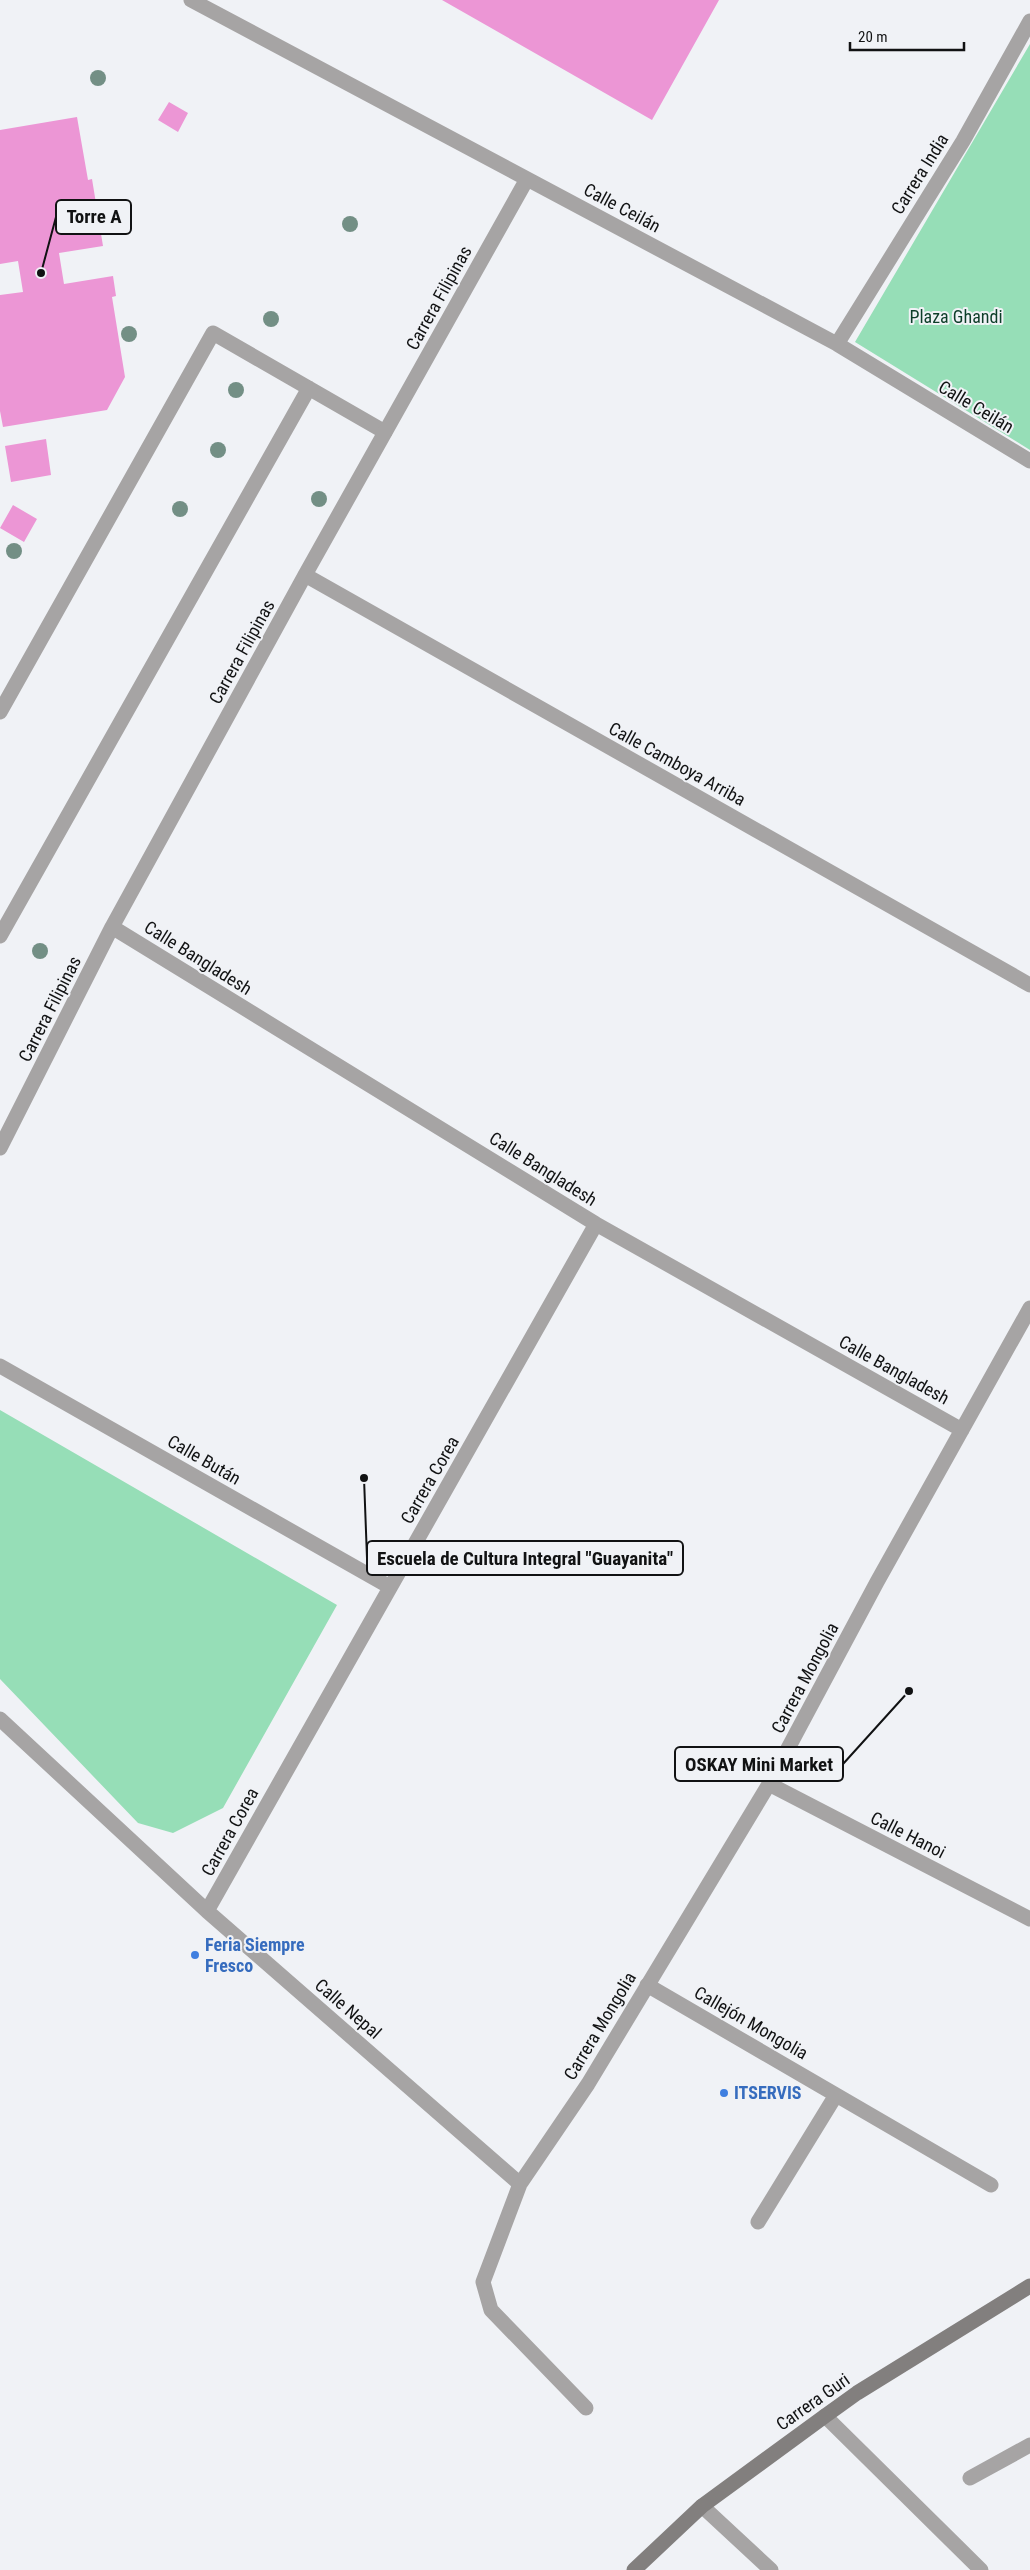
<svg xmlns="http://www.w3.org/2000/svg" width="1030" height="2570" font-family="'Roboto Condensed',sans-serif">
	<rect width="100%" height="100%" fill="#f0f2f6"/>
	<!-- green -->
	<path fill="#96deb7" d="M1030 44V450L855 342Z
		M0 1410 337 1605 223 1808 173 1833 138 1823 0 1679Z"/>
	<!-- building -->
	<path fill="#ec96d5" d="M442 0H719L652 120Z
		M169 102 188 113 178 132 158 120Z
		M77 117 88 180 92 179 103 246 59 253 64 284 113 276 116 296 112 297 125 377 107 410 3 427 0 411V295L23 292 18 261 0 264V130Z
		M46 439 51 475 11 482 5 446Z
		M13 505 37 519 24 542 0 528Z"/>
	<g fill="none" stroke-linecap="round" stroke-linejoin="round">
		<!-- lane -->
		<path stroke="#a6a4a4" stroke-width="15" d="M0 712 213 333 385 432
			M0 936 309 388
			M970 2478 1030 2445"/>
		<!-- street -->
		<path stroke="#a6a4a4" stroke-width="15" d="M191 0 837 344 1030 461
			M837 344 963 141 1030 21
			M305 575 1030 985
			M112 927 596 1224 962 1430
			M0 1148 112 927 305 575 527 179
			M0 1366 390 1587
			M0 1719 207 1911 520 2184
			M769 1784 1030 1919
			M207 1911 596 1224
			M647 1985 991 2185
			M758 2222 836 2095
			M586 2408 491 2310 483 2282 520 2184 588 2084 769 1784 877 1582 1030 1308
			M825 2416 981 2570
			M702 2506 771 2570"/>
		<!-- secondary -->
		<path stroke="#827f7e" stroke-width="15" d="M634 2570 702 2506 825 2416 857 2393 1030 2286"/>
	</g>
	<!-- trees -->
	<g fill="#738f85">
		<circle cx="98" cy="78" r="8"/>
		<circle cx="350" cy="224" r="8"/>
		<circle cx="271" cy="319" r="8"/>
		<circle cx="129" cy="334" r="8"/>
		<circle cx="236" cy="390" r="8"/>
		<circle cx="218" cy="450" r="8"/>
		<circle cx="319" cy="499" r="8"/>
		<circle cx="180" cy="509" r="8"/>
		<circle cx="14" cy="551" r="8"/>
		<circle cx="40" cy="951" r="8"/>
	</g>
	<!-- markers -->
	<g fill="#3f7fe0" stroke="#f0f2f6" stroke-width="2">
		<circle cx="195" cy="1955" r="5"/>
		<circle cx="724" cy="2093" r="5"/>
	</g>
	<g text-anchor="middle" stroke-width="4" stroke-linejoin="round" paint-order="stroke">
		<!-- street labels -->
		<g font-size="18" fill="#111213" stroke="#f0f2f6">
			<text transform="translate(920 174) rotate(-58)" y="6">Carrera India</text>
			<text transform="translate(622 208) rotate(28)" y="6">Calle Ceilán</text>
			<text transform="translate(439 298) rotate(-61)" y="6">Carrera Filipinas</text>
			<text transform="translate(976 407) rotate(31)" y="6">Calle Ceilán</text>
			<text transform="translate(242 652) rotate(-61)" y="6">Carrera Filipinas</text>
			<text transform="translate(677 764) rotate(29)" y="6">Calle Camboya Arriba</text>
			<text transform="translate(198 958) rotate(32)" y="6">Calle Bangladesh</text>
			<text transform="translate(50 1009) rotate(-63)" y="6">Carrera Filipinas</text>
			<text transform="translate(543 1169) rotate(32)" y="6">Calle Bangladesh</text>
			<text transform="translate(894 1370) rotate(29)" y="6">Calle Bangladesh</text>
			<text transform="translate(204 1460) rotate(30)" y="6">Calle Bután</text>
			<text transform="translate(430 1480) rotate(-60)" y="6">Carrera Corea</text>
			<text transform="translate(805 1678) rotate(-62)" y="6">Carrera Mongolia</text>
			<text transform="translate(230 1832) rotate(-61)" y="6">Carrera Corea</text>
			<text transform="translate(908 1835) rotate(27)" y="6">Calle Hanoi</text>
			<text transform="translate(348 2009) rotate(41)" y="6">Calle Nepal</text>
			<text transform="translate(751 2023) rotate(30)" y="6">Callejón Mongolia</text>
			<text transform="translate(600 2026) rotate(-59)" y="6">Carrera Mongolia</text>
			<text transform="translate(813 2402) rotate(-35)" y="6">Carrera Guri</text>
		</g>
		<!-- park labels -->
		<g font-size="18" fill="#0d3e29" stroke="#f0f2f6">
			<text x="956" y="323">Plaza Ghandi</text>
		</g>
		<!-- shop labels -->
		<g font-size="18" font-weight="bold" fill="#366cbe" stroke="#f0f2f6" text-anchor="start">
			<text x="205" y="1951">Feria Siempre<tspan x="205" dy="21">Fresco</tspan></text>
			<text x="734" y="2099">ITSERVIS</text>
		</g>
	</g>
	<!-- callouts -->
	<path fill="none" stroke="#111213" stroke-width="2" d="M41 273L56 217M364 1478L367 1558M909 1691L843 1764"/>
	<g fill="#111213" stroke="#f0f2f6" stroke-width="2">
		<circle cx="41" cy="273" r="5"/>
		<circle cx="364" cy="1478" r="5"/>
		<circle cx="909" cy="1691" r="5"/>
	</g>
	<g fill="#f0f2f6" stroke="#111213" stroke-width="2">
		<rect x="56" y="200" width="75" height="34" rx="5"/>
		<rect x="367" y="1541" width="316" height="34" rx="5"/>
		<rect x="675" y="1747" width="168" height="34" rx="5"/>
	</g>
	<g font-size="19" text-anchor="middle" font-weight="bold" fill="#111213">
		<text x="94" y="223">Torre A</text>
		<text x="525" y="1565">Escuela de Cultura Integral "Guayanita"</text>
		<text x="759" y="1771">OSKAY Mini Market</text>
	</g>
	<!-- scale -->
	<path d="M850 42v8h114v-8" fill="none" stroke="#111213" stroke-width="2.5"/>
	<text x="858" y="42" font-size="15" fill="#111213" stroke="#f0f2f6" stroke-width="4" paint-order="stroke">20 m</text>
</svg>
